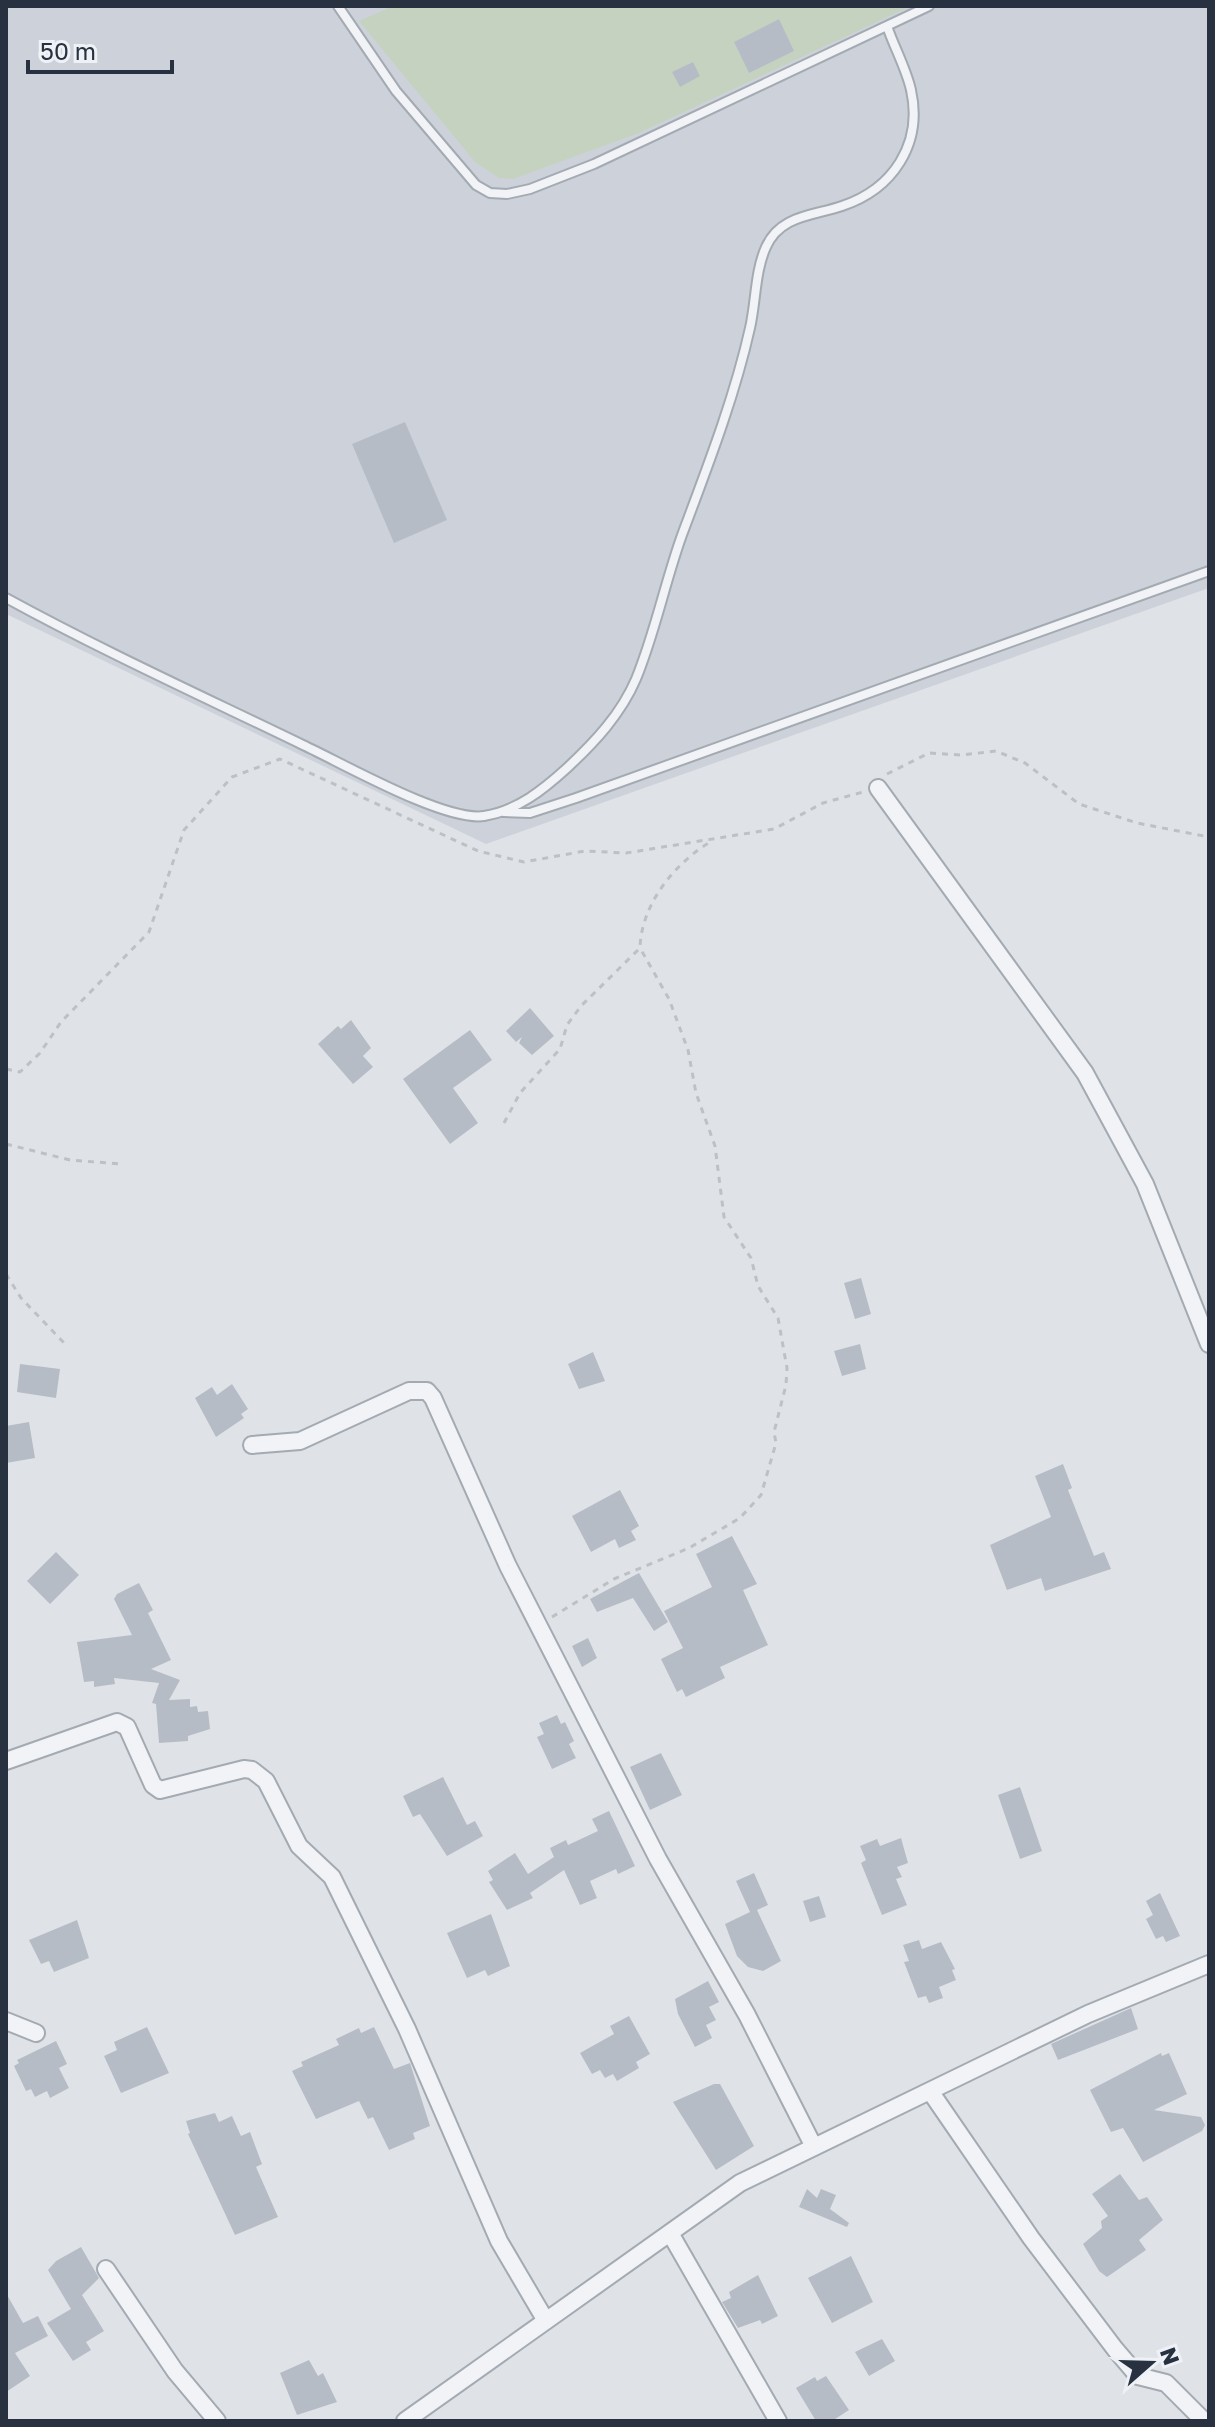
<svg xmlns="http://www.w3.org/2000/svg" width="1215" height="2427" font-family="'Golos Text',sans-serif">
	<rect width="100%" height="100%" fill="#dfe3e8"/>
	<!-- built -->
	<path fill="#cdd2da" d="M6 6H1209V588L486 844 6 614Z"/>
	<!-- green -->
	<path fill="#c5d2c0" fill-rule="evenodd" d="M393 6H911L639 133 513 179 499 178 475 162 359 21ZM779 19 794 51 749 73 734 42Z"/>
	<!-- building -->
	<path fill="#b6bcc5" d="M779 19 794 51 749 73 734 42Z
		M693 62 700 76 680 87 672 72Z
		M405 422 447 520 394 543 352 444Z
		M530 1008 554 1036 532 1055 519 1043 522 1037 516 1042 506 1031Z
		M351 1020 371 1048 363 1056 373 1067 353 1084 318 1044 338 1026 341 1029Z
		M470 1030 492 1060 453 1088 478 1123 450 1144 403 1079Z
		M861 1278 871 1314 855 1319 844 1283Z
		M860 1344 866 1369 842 1376 834 1351Z
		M593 1352 605 1381 579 1389 568 1364Z
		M20 1364 60 1369 56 1398 17 1392Z
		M232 1384 248 1409 241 1414 244 1418 216 1437 195 1398 212 1387 217 1395Z
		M29 1422 35 1458 6 1463V1426Z
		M1063 1464 1072 1488 1068 1490 1094 1556 1104 1552 1111 1569 1045 1591 1041 1578 1007 1590 990 1545 1051 1517 1035 1476Z
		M620 1490 639 1526 631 1531 636 1540 619 1548 615 1539 591 1552 572 1516Z
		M732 1536 757 1584 743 1590 768 1645 720 1667 725 1678 686 1697 682 1689 677 1692 661 1659 683 1648 664 1611 712 1587 696 1554Z
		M56 1552 79 1575 50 1604 27 1581Z
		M639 1573 668 1622 654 1631 633 1598 597 1612 590 1599Z
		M139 1583 153 1610 148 1613 171 1660 151 1669 180 1680 169 1700 190 1699V1707L197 1706 198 1712 208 1711 210 1729 188 1736V1741L159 1743 156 1704 152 1703 159 1683 114 1678 115 1684 94 1687V1681L84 1682 77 1642 132 1635 114 1599 117 1594Z
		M588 1638 597 1658 582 1667 572 1646Z
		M557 1715 561 1724 565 1722 574 1741 569 1744 576 1758 552 1769 537 1737 544 1734 539 1723Z
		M661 1753 682 1795 650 1810 630 1767Z
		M443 1777 467 1825 475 1821 483 1836 447 1856 420 1814 413 1817 403 1796Z
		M1020 1787 1042 1851 1020 1859 998 1795Z
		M609 1811 635 1866 618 1874 616 1869 590 1881 597 1898 580 1905 564 1870 530 1893 533 1898 507 1910 489 1882 493 1880 488 1871 515 1853 528 1874 554 1857 550 1848 566 1840 568 1845 598 1831 592 1819Z
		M901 1838 908 1863 897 1867 902 1877 896 1879 907 1905 882 1915 861 1863 866 1860 860 1846 877 1839 880 1846Z
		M754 1873 768 1905 757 1910 781 1961 763 1971 748 1967 737 1956 725 1924 750 1912 736 1881Z
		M1160 1893 1180 1936 1166 1942 1163 1936 1156 1939 1146 1919 1153 1915 1146 1901Z
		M819 1896 826 1917 810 1922 803 1901Z
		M491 1914 510 1966 488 1976 485 1970 467 1978 447 1933Z
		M77 1920 89 1958 54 1972 49 1961 41 1964 29 1940Z
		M919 1940 922 1949 941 1942 955 1969 952 1970 956 1980 939 1987 943 1998 929 2003 926 1996 918 1998 904 1962 909 1961 903 1945Z
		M708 1981 719 2002 709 2007 716 2020 706 2025 712 2038 695 2047 678 2014 675 1999Z
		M1131 2008 1138 2029 1058 2060 1051 2044Z
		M629 2016 650 2054 636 2062 639 2068 617 2081 613 2074 605 2078 600 2070 592 2074 580 2053 614 2034 610 2026Z
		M147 2027 169 2073 121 2093 104 2056 117 2050 114 2042Z
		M374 2027 394 2069 410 2063 430 2126 413 2133 415 2139 389 2150 373 2117 368 2119 359 2101 316 2119 292 2071 303 2066 301 2062 339 2045 336 2039 359 2028 361 2033Z
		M56 2041 67 2064 59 2068 69 2088 50 2098 47 2091 35 2097 31 2089 26 2091 14 2066 19 2063 17 2060Z
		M1161 2053 1162 2056 1169 2053 1187 2094 1154 2110 1201 2117 1205 2125 1202 2131 1143 2162 1123 2128 1111 2132 1090 2090Z
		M714 2084H720L754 2146 716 2170 673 2102Z
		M215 2113 219 2122 232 2116 241 2136 250 2132 262 2164 256 2167 278 2217 235 2235 188 2134 190 2133 186 2121Z
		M1120 2174 1139 2200 1147 2197 1163 2220 1139 2240 1146 2250 1107 2277 1099 2271 1083 2244 1102 2228 1101 2221 1108 2216 1092 2194Z
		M807 2189 817 2198 821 2189 836 2195 830 2209 849 2223 847 2227 799 2207Z
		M81 2247 99 2278 82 2295 104 2331 86 2342 91 2350 73 2361 47 2323 71 2309 48 2270 56 2261Z
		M851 2256 873 2302 832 2323 808 2278Z
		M758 2275 778 2316 762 2324 760 2320 738 2328 722 2302 731 2298 729 2292Z
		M6 2293 23 2323 38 2316 48 2336 15 2353 30 2376 6 2392Z
		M882 2339 895 2361 869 2376 855 2352Z
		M309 2360 318 2376 323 2373 337 2402 297 2415 280 2373Z
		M826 2376 849 2410 832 2421H816L796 2388 815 2377 817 2381Z"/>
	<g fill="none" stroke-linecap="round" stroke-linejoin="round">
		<defs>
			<path id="service" d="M338 6 396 91 476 185 490 193 507 194 530 189 594 164 929 6
				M6 598C103 651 204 697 303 745 342 763 445 822 484 816 517 811 544 789 567 768 595 742 621 714 636 679 655 633 665 582 682 535 707 468 734 399 750 328 756 302 755 271 766 247 780 215 813 216 842 206 893 189 923 144 911 90 906 68 894 47 887 26
				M504 812 530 813 576 798 1209 571"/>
			<path id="minor" d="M878 788 1085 1073 1145 1184 1209 1344
				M252 1445 300 1441 409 1391H427L433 1398 508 1566 658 1859 747 2015 814 2147
				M6 1761 117 1722 127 1727 153 1785 160 1790 244 1769 252 1770 266 1781 299 1846 332 1877 407 2029 499 2241 546 2321
				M6 2021 36 2033
				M930 2091 1031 2238 1115 2349 1138 2376 1166 2383 1204 2421
				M670 2233 778 2421
				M106 2269 175 2371 217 2421
				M405 2421 740 2183 1088 2014 1209 1964"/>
		</defs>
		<!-- service casing -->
		<use href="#service" stroke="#a4aab2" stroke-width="12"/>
		<!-- minor casing -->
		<use href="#minor" stroke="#a4aab2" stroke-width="20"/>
		<!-- path -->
		<path stroke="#bdc1c6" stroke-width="3" stroke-dasharray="6 6" stroke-linecap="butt" d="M887 774 929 753 962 755 996 751 1025 763 1079 804 1137 823 1209 837
			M6 1069 20 1072 40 1053 61 1022 149 932 184 830 232 777 280 759 478 851 524 862 585 851 626 853 774 829 823 803 863 792
			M504 1123 520 1093 560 1049 567 1025 581 1006 640 948C641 905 674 864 710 842
			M6 1144 70 1160 121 1164
			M6 1274 21 1298 65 1344
			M552 1617 614 1579 689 1548 740 1518 761 1495 776 1443 774 1432 786 1385 787 1368 778 1318 758 1286 751 1258 724 1217 715 1146 696 1093 688 1050 669 999 640 948"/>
		<!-- service -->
		<use href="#service" stroke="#f1f3f6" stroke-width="8"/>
		<!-- minor -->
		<use href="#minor" stroke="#f1f3f6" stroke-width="16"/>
	</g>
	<!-- border -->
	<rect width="1215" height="2427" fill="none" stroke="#28313f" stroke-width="16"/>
	<!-- north arrow -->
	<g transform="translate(1151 2363) rotate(70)" stroke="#eef1f6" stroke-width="6" paint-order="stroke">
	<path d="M0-6L14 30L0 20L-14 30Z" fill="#28313f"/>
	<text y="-12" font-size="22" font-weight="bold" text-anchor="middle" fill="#28313f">N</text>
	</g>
	<!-- scale -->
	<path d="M28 60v12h144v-12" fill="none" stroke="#28313f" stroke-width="4"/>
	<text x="40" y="60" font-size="24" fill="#28313f" stroke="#eef1f6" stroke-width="6" paint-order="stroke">50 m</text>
</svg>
